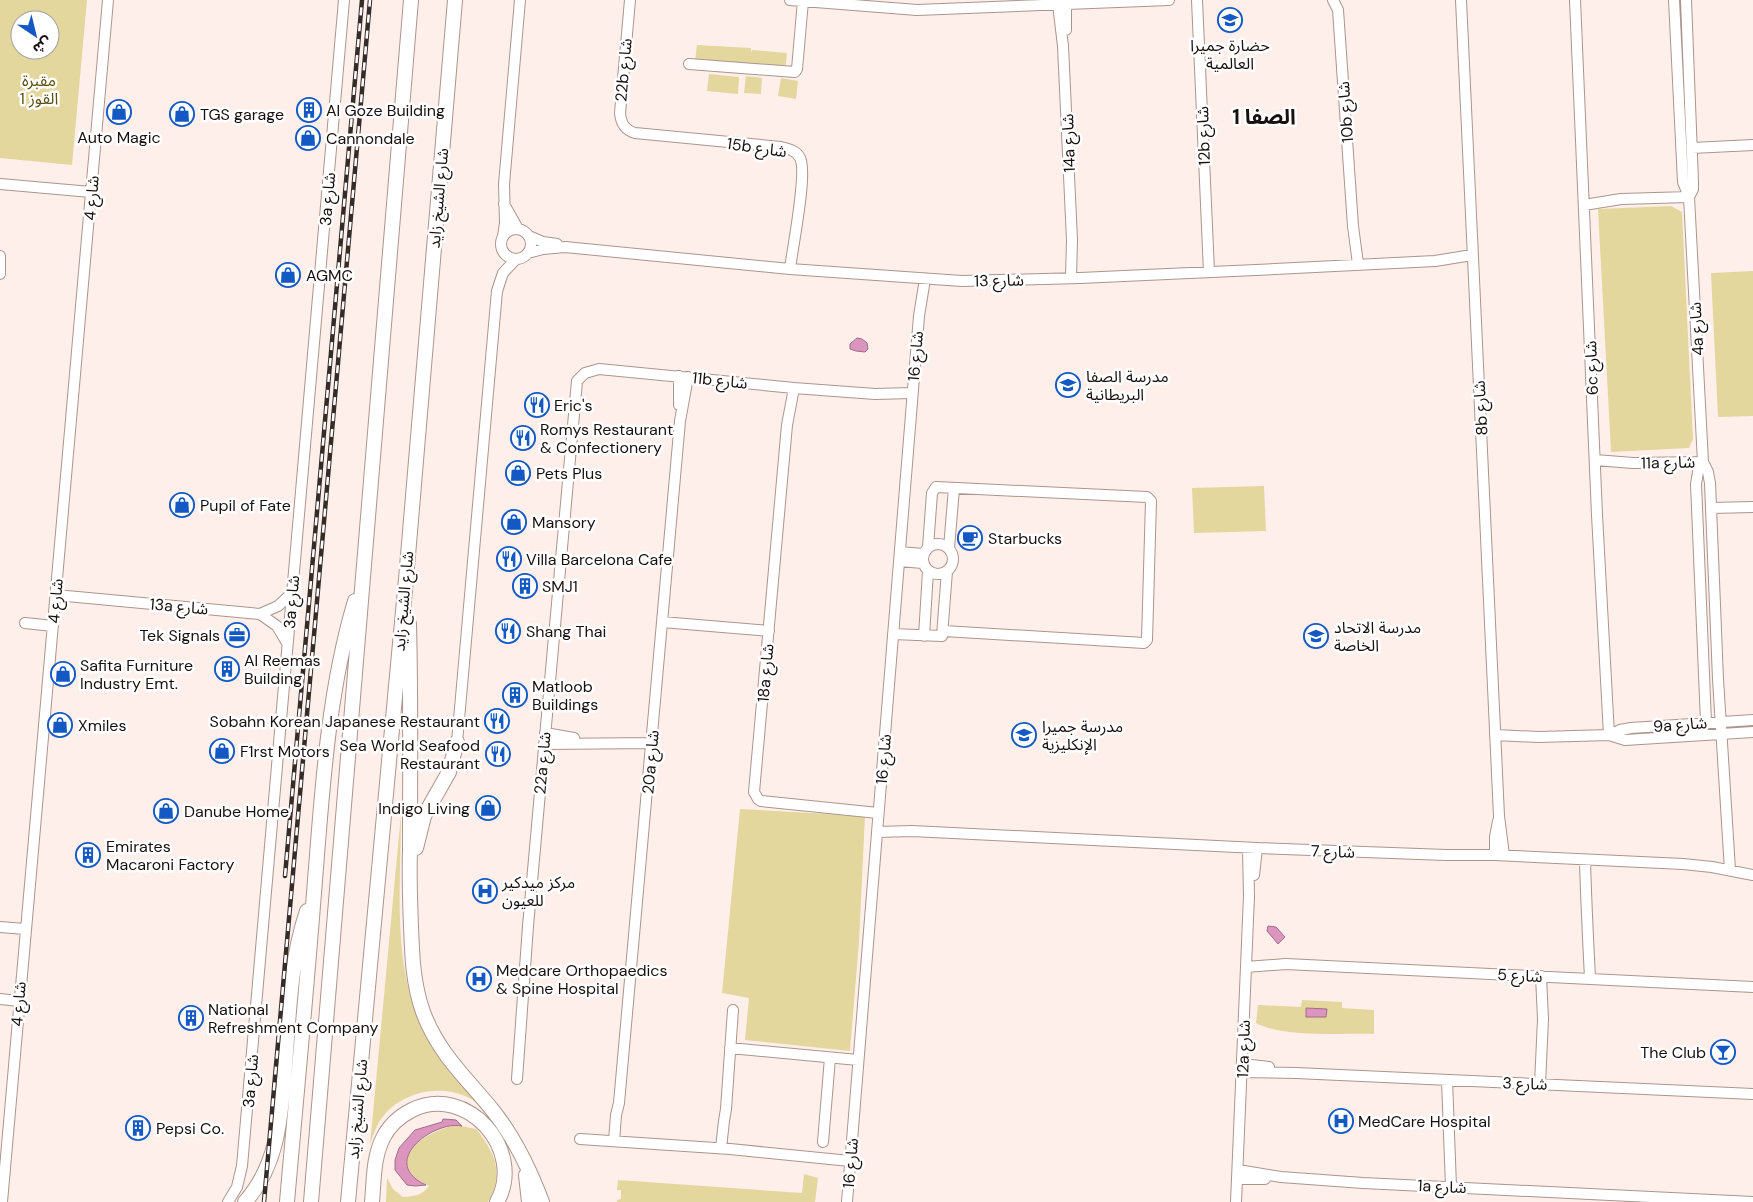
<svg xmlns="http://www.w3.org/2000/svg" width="1753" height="1202" font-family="'DM Sans','Noto Sans Arabic',sans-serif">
	<rect width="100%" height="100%" fill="#feefea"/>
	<!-- green -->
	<path fill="#e3d79e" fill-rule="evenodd" d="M0 0H87L72 165 0 158ZM20 20H50V50H20Z
		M697 45 751 48V53L752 50 787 53 785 70 695 62Z
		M709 74 739 77 738 94 707 91Z
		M746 76 762 78 761 94 744 93Z
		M781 78 798 81 796 99 778 96Z
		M1671 206 1682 212 1693 439 1689 448 1611 452 1598 209Z
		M1753 271V416L1718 417 1711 273Z
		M1264 486 1266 531 1194 533 1192 488Z
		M740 809 865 816 859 942 850 1051 745 1040 749 998 722 993Z
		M401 814C401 886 391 967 425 1033 439 1061 464 1084 485 1108 478 1104 472 1099 465 1096 434 1083 393 1095 377 1126 374 1132 372 1139 370 1145Z
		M1302 1000 1342 1002V1008L1374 1010V1034C1342 1033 1284 1038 1256 1023L1258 1005 1301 1007Z
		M457 1125 476 1129C496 1154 504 1173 488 1202H386L387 1178 393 1189 403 1197C414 1196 422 1196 429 1186 378 1162 424 1131 457 1125Z
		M804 1174 818 1178 815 1202H617V1200L621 1199V1190H617L618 1180 802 1193Z"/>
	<!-- water -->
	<path fill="#dc95be" stroke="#a16d89" d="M857 338 862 339 867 343 868 349 865 352 856 351 850 349V344Z
		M1268 926 1276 927 1285 937 1278 944 1267 931Z
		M1306 1008 1327 1009 1326 1017H1306Z
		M443 1119 456 1120 462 1126C434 1120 377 1162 426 1185L415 1186 407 1185 395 1170V1160L399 1148 415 1130 442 1122Z"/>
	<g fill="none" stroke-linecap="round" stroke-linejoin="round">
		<defs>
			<path id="minor" d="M630 0 620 113C621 124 625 130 635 133L781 147C789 149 797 151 800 158 808 172 792 250 790 269
				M790 0 917 10 1169 0
				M1197 0 1209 272
				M1333 0 1338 10 1353 226 1358 264
				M1461 0 1499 816 1504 855
				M1575 0 1597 515 1609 735
				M1674 0 1683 182 1689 197
				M1686 0 1693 181V189L1689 197 1703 462 1708 472 1710 483 1718 679 1730 870
				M1058 4 1063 46 1072 240 1071 278
				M1066 30V4
				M689 64 795 72 797 69 803 1
				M1692 148 1753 145
				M0 184 91 192
				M504 204 518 229
				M1584 205 1621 199 1689 197
				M501 244a15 15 0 1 1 30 0a15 15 0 1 1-30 0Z
				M503 236 505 223 504 184 520 0
				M529 236 543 242 557 244
				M528 253 543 249 565 247 790 269 962 281 1080 278 1275 269 1435 261 1472 255
				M0 256V274
				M794 388 787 425 754 792 758 799 761 801 878 813
				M679 405V376
				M1595 460 1633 463 1703 462
				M1703 462 1698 472 1696 484 1706 722
				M1711 508 1753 507
				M923 559a15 15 0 1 1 30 0a15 15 0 1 1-30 0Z
				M928 547 932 493 936 487 1147 497 1151 501 1147 640 1144 643 944 631
				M949 548 954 488
				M900 552 923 554
				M899 561 923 563
				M56 595 260 614 277 626 287 643
				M260 614 278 606 291 594
				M662 622 769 631
				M25 623 53 626
				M893 634 942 636 947 571
				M924 636 928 571
				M545 733 574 738
				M1495 735 1539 737 1609 735 1625 740 1753 732
				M1609 735 1620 730 1631 728 1753 720
				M457 742 497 291 503 273 516 259
				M544 744 652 743
				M877 832 912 831 1257 848 1446 855H1495L1683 864 1712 867 1753 875
				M1495 855V837L1498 821
				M1585 860C1586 900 1588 939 1590 978
				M1254 875 1257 848
				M0 927 25 929
				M1246 967 1286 964 1753 987
				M0 999 19 1001
				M730 1048 858 1060
				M1242 1064 1269 1067
				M1242 1072 1296 1073 1753 1094
				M517 1079 528 926 577 381 585 373 599 369 794 388 875 394 912 393
				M1447 1080 1451 1187
				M1540 1084 1543 1019 1541 976
				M580 1139 730 1149 850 1161
				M614 1141 616 1115 619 1103 680 421 688 377
				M823 1142 830 1058
				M721 1148 724 1121 726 1109 733 1010
				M1238 1170 1281 1177 1363 1183 1753 1202
				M1237 1179H1265
				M2 1202 108 0
				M228 1202 237 1187 242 1166 344 0
				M847 1202 919 316 925 279
				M1236 1202 1249 896 1248 848"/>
			<path id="highway" d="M409 624C411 700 410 775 410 851 409 876 410 901 411 926 412 955 413 984 423 1012 439 1055 467 1078 494 1112 516 1140 530 1170 542 1202
				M416 848 424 816 449 772 457 742
				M526 1175 529 1202
				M245 1202C279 1164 281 1114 285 1066 289 1014 290 961 307 911
				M287 1202C296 1099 306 996 314 893 322 795 327 695 355 601
				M311 1202 411 0
				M348 1202 406 579 455 0
				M372 1202C374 1181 373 1158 383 1138 389 1126 400 1116 412 1110 467 1083 526 1150 497 1202"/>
		</defs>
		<!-- minor casing -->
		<use href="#minor" stroke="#ac958d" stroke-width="12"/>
		<!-- highway casing -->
		<use href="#highway" stroke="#ac958d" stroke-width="16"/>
		<!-- minor -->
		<use href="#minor" stroke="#fff" stroke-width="10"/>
		<!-- highway -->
		<use href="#highway" stroke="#fff" stroke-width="14"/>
		<defs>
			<path id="rail" d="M285 876 362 0
				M264 1202 370 0"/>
		</defs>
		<!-- rail casing -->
		<use href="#rail" stroke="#352c29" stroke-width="4.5"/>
		<!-- rail -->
		<use href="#rail" stroke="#fff" stroke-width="2.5" stroke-dasharray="8" stroke-linecap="butt"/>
	</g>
	<!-- icons -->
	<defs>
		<symbol id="school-ring" viewBox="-11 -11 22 22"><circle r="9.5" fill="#fff" stroke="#1358c3" stroke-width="1.5"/><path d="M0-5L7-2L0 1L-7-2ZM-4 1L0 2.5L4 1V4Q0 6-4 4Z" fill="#1358c3"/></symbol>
		<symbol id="building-ring" viewBox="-11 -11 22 22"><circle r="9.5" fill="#fff" stroke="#1358c3" stroke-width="1.5"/><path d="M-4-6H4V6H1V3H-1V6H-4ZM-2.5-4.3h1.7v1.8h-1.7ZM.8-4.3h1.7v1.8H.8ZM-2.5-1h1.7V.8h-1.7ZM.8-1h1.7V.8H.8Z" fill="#1358c3"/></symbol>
		<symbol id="shop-ring" viewBox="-11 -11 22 22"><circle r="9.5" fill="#fff" stroke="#1358c3" stroke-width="1.5"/><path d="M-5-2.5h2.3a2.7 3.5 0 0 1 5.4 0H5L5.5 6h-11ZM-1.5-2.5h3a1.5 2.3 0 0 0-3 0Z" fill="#1358c3"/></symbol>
		<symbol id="restaurant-ring" viewBox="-11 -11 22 22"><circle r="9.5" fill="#fff" stroke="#1358c3" stroke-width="1.5"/><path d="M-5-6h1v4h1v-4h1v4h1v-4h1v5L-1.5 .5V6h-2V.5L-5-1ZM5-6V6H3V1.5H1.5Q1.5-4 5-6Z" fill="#1358c3"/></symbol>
		<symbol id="cafe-ring" viewBox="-11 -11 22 22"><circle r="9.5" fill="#fff" stroke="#1358c3" stroke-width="1.5"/><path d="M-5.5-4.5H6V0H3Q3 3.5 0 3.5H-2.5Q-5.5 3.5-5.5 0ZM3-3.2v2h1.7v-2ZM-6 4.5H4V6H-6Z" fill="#1358c3"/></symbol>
		<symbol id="office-ring" viewBox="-11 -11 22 22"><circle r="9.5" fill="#fff" stroke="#1358c3" stroke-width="1.5"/><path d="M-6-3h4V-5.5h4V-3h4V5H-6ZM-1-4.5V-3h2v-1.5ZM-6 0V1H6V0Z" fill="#1358c3"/></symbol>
		<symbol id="hospital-ring" viewBox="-11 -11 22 22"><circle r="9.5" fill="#fff" stroke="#1358c3" stroke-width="1.5"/><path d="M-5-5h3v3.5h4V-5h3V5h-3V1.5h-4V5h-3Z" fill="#1358c3"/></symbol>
		<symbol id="bar-ring" viewBox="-11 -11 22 22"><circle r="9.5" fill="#fff" stroke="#1358c3" stroke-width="1.5"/><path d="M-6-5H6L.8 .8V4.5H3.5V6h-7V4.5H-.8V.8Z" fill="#1358c3"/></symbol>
	</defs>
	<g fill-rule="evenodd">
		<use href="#school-ring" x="1216" y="6" width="28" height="28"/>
		<use href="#building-ring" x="295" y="96" width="28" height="28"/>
		<use href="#shop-ring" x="105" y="98" width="28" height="28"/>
		<use href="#shop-ring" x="168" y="100" width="28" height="28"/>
		<use href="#shop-ring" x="294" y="124" width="28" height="28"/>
		<use href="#shop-ring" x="274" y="261" width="28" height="28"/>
		<use href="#school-ring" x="1054" y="371" width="28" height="28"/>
		<use href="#restaurant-ring" x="523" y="391" width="28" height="28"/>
		<use href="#restaurant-ring" x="509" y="424" width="28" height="28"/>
		<use href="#shop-ring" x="504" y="459" width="28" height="28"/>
		<use href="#shop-ring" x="168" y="491" width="28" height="28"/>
		<use href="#shop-ring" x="500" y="508" width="28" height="28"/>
		<use href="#cafe-ring" x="956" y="524" width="28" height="28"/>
		<use href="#restaurant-ring" x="495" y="545" width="28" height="28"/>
		<use href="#building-ring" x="511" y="572" width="28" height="28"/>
		<use href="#restaurant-ring" x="494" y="617" width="28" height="28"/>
		<use href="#office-ring" x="223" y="621" width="28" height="28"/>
		<use href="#school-ring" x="1302" y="622" width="28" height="28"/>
		<use href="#building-ring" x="213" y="655" width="28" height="28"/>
		<use href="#shop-ring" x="49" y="660" width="28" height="28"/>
		<use href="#building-ring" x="501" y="681" width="28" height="28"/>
		<use href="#restaurant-ring" x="483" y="707" width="28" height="28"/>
		<use href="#shop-ring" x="46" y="711" width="28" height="28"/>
		<use href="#school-ring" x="1010" y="721" width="28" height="28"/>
		<use href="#shop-ring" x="208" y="737" width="28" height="28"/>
		<use href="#restaurant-ring" x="484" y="740" width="28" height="28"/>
		<use href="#shop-ring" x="474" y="794" width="28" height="28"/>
		<use href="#shop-ring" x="152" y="797" width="28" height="28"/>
		<use href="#building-ring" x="74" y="841" width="28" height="28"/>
		<use href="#hospital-ring" x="471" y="877" width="28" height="28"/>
		<use href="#hospital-ring" x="465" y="965" width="28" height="28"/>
		<use href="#building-ring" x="177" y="1004" width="28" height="28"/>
		<use href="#bar-ring" x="1709" y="1038" width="28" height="28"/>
		<use href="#hospital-ring" x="1327" y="1107" width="28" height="28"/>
		<use href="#building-ring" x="124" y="1114" width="28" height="28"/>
	</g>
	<g text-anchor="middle" stroke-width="5" stroke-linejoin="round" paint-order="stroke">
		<!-- poi labels -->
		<g font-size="16" fill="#18100e" stroke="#fff" text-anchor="start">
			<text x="1230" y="51" text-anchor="middle">حضارة جميرا<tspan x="1230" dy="18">العالمية</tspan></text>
			<text x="326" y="116">Al Goze Building</text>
			<text x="200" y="120">TGS garage</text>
			<text x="119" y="143" text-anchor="middle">Auto Magic</text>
			<text x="326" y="144">Cannondale</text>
			<text x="306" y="281">AGMC</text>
			<text x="1086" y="382">مدرسة الصفا<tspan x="1086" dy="18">البريطانية</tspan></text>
			<text x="554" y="411">Eric's</text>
			<text x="540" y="435">Romys Restaurant<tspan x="540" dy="18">&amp; Confectionery</tspan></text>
			<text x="536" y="479">Pets Plus</text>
			<text x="200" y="511">Pupil of Fate</text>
			<text x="532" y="528">Mansory</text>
			<text x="988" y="544">Starbucks</text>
			<text x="526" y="565">Villa Barcelona Cafe</text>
			<text x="542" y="592">SMJ1</text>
			<text x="1334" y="633">مدرسة الاتحاد<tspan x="1334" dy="18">الخاصة</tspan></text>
			<text x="526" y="637">Shang Thai</text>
			<text x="220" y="641" text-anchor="end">Tek Signals</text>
			<text x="244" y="666">Al Reemas<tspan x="244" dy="18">Building</tspan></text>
			<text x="80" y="671">Safita Furniture<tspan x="80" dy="18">Industry Emt.</tspan></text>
			<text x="532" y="692">Matloob<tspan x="532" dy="18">Buildings</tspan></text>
			<text x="480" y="727" text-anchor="end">Sobahn Korean Japanese Restaurant</text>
			<text x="78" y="731">Xmiles</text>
			<text x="1042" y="732">مدرسة جميرا<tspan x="1042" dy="18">الإنكليزية</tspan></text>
			<text x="480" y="751" text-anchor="end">Sea World Seafood<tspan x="480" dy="18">Restaurant</tspan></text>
			<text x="240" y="757">F1rst Motors</text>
			<text x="470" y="814" text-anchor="end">Indigo Living</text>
			<text x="184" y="817">Danube Home</text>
			<text x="106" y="852">Emirates<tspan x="106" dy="18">Macaroni Factory</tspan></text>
			<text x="502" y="888">مركز ميدكير<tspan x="502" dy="18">للعيون</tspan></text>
			<text x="496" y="976">Medcare Orthopaedics<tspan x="496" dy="18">&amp; Spine Hospital</tspan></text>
			<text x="208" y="1015">National<tspan x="208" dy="18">Refreshment Company</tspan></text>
			<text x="1706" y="1058" text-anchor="end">The Club</text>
			<text x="1358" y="1127">MedCare Hospital</text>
			<text x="156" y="1134">Pepsi Co.</text>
		</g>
		<!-- street labels -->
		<g font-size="16" fill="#18100e" stroke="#fff">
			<text transform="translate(623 70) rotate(-85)" y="6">22b شارع</text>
			<text transform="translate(1345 112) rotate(-94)" y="6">10b شارع</text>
			<text transform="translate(1203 136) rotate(-92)" y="6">12b شارع</text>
			<text transform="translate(1068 143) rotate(-92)" y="6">14a شارع</text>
			<text transform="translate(757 147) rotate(8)" y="6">15b شارع</text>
			<text transform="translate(91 198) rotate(-85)" y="6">شارع 4</text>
			<text transform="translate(438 198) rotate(-85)" y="6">شارع الشيخ زايد</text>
			<text transform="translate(327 199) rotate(-85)" y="6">3a شارع</text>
			<text transform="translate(999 280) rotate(-1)" y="6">شارع 13</text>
			<text transform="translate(1696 329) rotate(-93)" y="6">4a شارع</text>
			<text transform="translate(915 356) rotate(-85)" y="6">شارع 16</text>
			<text transform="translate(1591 368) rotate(-92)" y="6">6c شارع</text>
			<text transform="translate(720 380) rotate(6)" y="6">11b شارع</text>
			<text transform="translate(1480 408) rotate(-93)" y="6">8b شارع</text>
			<text transform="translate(1668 462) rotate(-1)" y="6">11a شارع</text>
			<text transform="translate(55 601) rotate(-85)" y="6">شارع 4</text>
			<text transform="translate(403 601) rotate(-85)" y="6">شارع الشيخ زايد</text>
			<text transform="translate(291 602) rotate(-85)" y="6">3a شارع</text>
			<text transform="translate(179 606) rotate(5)" y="6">13a شارع</text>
			<text transform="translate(765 673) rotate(-85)" y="6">18a شارع</text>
			<text transform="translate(1680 724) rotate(-4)" y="6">9a شارع</text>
			<text transform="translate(883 759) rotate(-85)" y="6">شارع 16</text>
			<text transform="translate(650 762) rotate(-85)" y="6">20a شارع</text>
			<text transform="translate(542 763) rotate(-85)" y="6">22a شارع</text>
			<text transform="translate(1333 851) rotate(2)" y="6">شارع 7</text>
			<text transform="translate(1520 975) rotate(3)" y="6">شارع 5</text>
			<text transform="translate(18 1004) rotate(-85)" y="6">شارع 4</text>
			<text transform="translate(1243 1049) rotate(-88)" y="6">12a شارع</text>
			<text transform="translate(250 1081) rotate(-85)" y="6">3a شارع</text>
			<text transform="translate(1525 1083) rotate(2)" y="6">شارع 3</text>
			<text transform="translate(357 1109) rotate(-85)" y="6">شارع الشيخ زايد</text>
			<text transform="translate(850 1163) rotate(-85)" y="6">شارع 16</text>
			<text transform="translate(1442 1186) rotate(3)" y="6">1a شارع</text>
		</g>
		<!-- park labels -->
		<g font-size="16" fill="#5b4f15" stroke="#fff">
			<text x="39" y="86">مقبرة<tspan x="39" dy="18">القوز 1</tspan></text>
		</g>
		<!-- district labels -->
		<g font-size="21" font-weight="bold" fill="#18100e" stroke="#fff">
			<text x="1264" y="124">الصفا 1</text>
		</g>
	</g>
	<!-- north arrow -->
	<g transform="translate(35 35) rotate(145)"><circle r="24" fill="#ffffff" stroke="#a39f9f"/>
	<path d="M0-4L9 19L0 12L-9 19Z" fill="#1358c3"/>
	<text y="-8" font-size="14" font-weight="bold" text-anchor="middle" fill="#18100e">ش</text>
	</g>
</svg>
